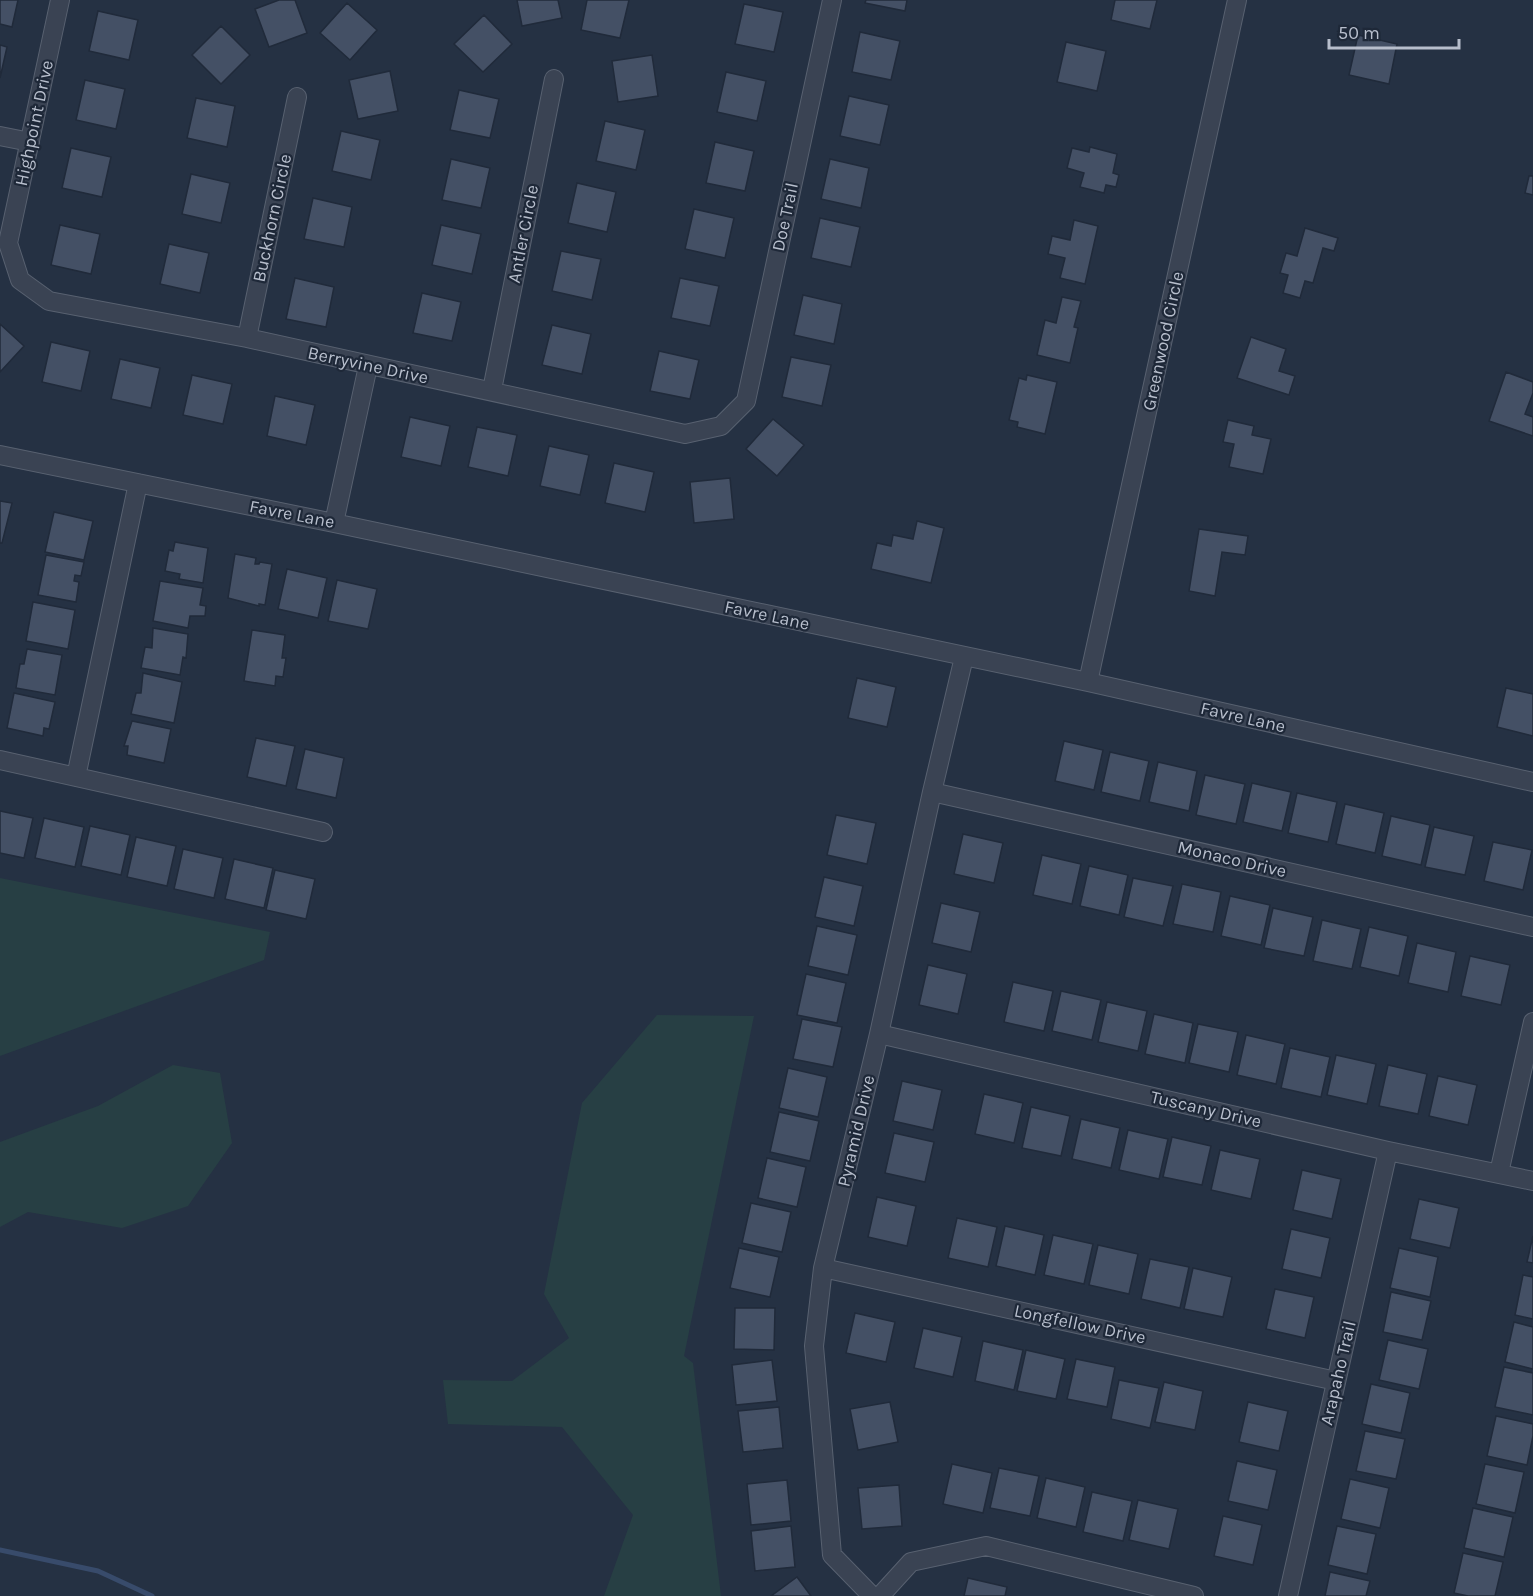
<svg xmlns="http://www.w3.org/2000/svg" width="1533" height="1596" font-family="Karla,sans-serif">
	<rect width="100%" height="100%" fill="#253143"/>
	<!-- green -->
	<path fill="#273f44" d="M0 878 270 932 264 960 0 1056Z
		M657 1015 754 1016 684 1356 693 1363 721 1596H604L633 1515 562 1427 448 1424 443 1380 512 1381 569 1338 544 1294 582 1103Z
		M173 1065 220 1073 232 1143 188 1206 122 1228 28 1212 0 1227V1142L98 1106Z"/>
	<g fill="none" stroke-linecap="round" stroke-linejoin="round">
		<!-- stream -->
		<path stroke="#384b6b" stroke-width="5" d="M0 1550 98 1571 152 1596"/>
	</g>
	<!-- building -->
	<path fill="#445065" stroke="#202a3a" stroke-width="1.5" d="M0 0H18L12 27 0 24Z
		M279 0H295L307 33 269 47 255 9Z
		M517 0H558L562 18 522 26Z
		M587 0H629L620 38 581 30Z
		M866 0H907L905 11 865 3Z
		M1115 0H1157L1150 29 1111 20Z
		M347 3 377 30 350 60 320 33Z
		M744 4 783 12 774 52 735 44Z
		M98 11 138 20 129 60 89 51Z
		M484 15 512 44 483 72 454 44Z
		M221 26 250 55 221 84 192 55Z
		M860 32 900 41 891 80 852 72Z
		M1358 35 1397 44 1389 84 1349 75Z
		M1066 42 1106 51 1097 91 1057 82Z
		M0 45 7 47 0 78Z
		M652 55 658 96 618 102 612 61Z
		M390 71 398 111 358 119 349 80Z
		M726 72 766 81 757 121 717 112Z
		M85 80 125 89 116 129 76 120Z
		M459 90 499 99 490 138 450 130Z
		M849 96 889 105 880 145 840 136Z
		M196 98 235 106 227 147 187 138Z
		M605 121 645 130 636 170 596 161Z
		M341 131 380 140 371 180 332 171Z
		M715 142 754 151 745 191 706 183Z
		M1090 147 1117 154 1113 173 1119 175 1116 187 1106 185 1104 193 1080 187 1084 173 1067 168 1072 148 1089 152Z
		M71 148 111 157 102 197 62 188Z
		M451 159 490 168 481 208 442 200Z
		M830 159 869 168 861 208 821 199Z
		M191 174 230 183 221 223 182 214Z
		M1529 176H1533V195L1525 193Z
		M577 183 616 192 607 232 568 223Z
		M313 198 352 207 344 247 304 239Z
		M694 209 734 218 725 258 685 249Z
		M820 218 860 227 851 267 811 258Z
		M1074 220 1098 226 1085 284 1060 278 1065 258 1048 254 1052 236 1070 240Z
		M60 225 100 234 91 274 51 265Z
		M441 225 481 234 472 274 432 265Z
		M1305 228 1338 238 1334 251 1323 248 1313 283 1305 281 1300 298 1283 293 1288 275 1280 273 1286 253 1297 256Z
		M169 244 209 253 200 293 160 284Z
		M561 251 601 259 592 300 552 291Z
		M295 278 334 287 326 327 286 319Z
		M680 278 719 286 710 326 671 318Z
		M422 293 461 302 452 341 413 333Z
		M803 295 842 304 834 344 794 335Z
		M1062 297 1081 301 1074 327 1078 328 1070 363 1037 355 1045 320 1056 323Z
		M0 324 24 346 0 372Z
		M552 325 591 334 582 374 542 365Z
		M1251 337 1286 349 1279 371 1295 376 1289 395 1237 378Z
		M51 342 90 351 81 391 42 382Z
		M659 351 699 360 690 399 650 391Z
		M791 357 831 365 822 406 782 397Z
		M120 359 160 368 151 408 111 399Z
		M1506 372 1533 382V393L1525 414 1533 417V436L1489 421Z
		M192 375 232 384 223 424 183 415Z
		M1027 375 1057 382 1045 434 1017 427 1018 422 1009 420 1019 378 1026 380Z
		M275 396 315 405 306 445 267 436Z
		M410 417 450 426 441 466 401 457Z
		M773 419 804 445 777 476 746 449Z
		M1228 420 1254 426 1252 435 1271 439 1263 474 1229 467 1234 444 1223 442Z
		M477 427 517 435 508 476 468 467Z
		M549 446 589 455 580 495 540 486Z
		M614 463 654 472 645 512 605 503Z
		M730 478 734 519 694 523 690 482Z
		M0 501 12 503 2 543H0Z
		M54 512 93 521 84 560 45 552Z
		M917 521 944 528 931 583 871 569 877 543 891 546 893 535 913 539Z
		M1199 529 1248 536 1245 555 1222 552 1215 596 1189 591Z
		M175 542 208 548 203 583 179 579 180 574 165 571 169 550 173 551Z
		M235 554 256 558 255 564H259L260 562 272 564 265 605 259 604V606L228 598Z
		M46 555 84 562 81 576 75 575 74 581 79 582 76 602 38 595Z
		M287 569 327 578 318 618 278 609Z
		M337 580 377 589 368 629 328 621Z
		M160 581 203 588 200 605 206 606 205 616H190L188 628 153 621Z
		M33 602 75 610 68 649 26 641Z
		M153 628 188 634 186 658 183 657 180 675 141 668 145 647 152 648Z
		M252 630 285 635 282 658H286L283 677 276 676 275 686 244 681Z
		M27 649 62 655 55 695 16 688 20 664H24Z
		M143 673 182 682 174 723 131 714 136 693H141Z
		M857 678 896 687 887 727 848 718Z
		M1506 688 1533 694V736L1497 727Z
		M14 693 55 702 49 729 44 728 43 736 7 728Z
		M132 721 171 729 164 763 127 755 128 746H124Z
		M256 738 295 746 286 786 247 777Z
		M1064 741 1103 750 1094 790 1055 781Z
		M305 749 344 758 336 798 296 789Z
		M1110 752 1149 761 1140 801 1101 792Z
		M1158 762 1197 771 1189 811 1149 802Z
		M1205 775 1245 784 1236 824 1196 815Z
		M1252 783 1291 792 1282 831 1243 822Z
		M1297 793 1337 802 1328 842 1288 833Z
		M1345 804 1384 813 1375 853 1336 844Z
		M0 811 33 818 24 858 0 853Z
		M836 815 876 823 867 864 827 855Z
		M1391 816 1430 825 1421 865 1382 856Z
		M44 818 84 827 75 867 35 858Z
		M90 826 130 835 121 875 81 866Z
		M1434 827 1474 836 1465 875 1425 867Z
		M963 834 1003 843 994 883 954 874Z
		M136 837 176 846 167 886 127 877Z
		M1493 842 1532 850 1523 890 1484 881Z
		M183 849 223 858 214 898 174 889Z
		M1042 855 1081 864 1072 904 1033 895Z
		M234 859 273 868 264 908 225 899Z
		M1089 866 1128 875 1119 915 1080 906Z
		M275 870 315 879 306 919 266 910Z
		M824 877 863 886 854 926 815 917Z
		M1133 878 1173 886 1163 926 1124 917Z
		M1182 884 1221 892 1213 932 1173 924Z
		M1230 896 1270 905 1261 945 1221 936Z
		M941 903 980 912 971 952 932 943Z
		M1273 908 1313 917 1304 956 1264 948Z
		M1322 920 1361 929 1352 969 1313 961Z
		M817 926 857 935 848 975 808 966Z
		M1369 927 1408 936 1399 976 1360 967Z
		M1417 943 1456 952 1448 992 1408 983Z
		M1470 956 1510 965 1501 1005 1461 996Z
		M928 965 967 974 958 1014 919 1005Z
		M806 974 846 983 837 1023 797 1015Z
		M1013 982 1053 991 1044 1031 1004 1022Z
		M1061 991 1101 1000 1092 1040 1052 1031Z
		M1107 1002 1147 1011 1138 1051 1098 1042Z
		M1154 1014 1193 1023 1185 1063 1145 1054Z
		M802 1019 842 1027 833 1067 793 1059Z
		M1198 1024 1238 1032 1229 1072 1189 1063Z
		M1246 1035 1285 1044 1276 1084 1237 1075Z
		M1290 1048 1330 1057 1321 1097 1281 1088Z
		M1336 1055 1376 1064 1367 1104 1327 1095Z
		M1388 1065 1427 1074 1418 1114 1379 1106Z
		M788 1068 827 1077 818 1117 779 1108Z
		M1438 1076 1477 1085 1468 1125 1429 1116Z
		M902 1081 942 1090 933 1130 893 1121Z
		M984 1094 1023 1103 1014 1143 975 1134Z
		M1031 1107 1070 1116 1061 1156 1022 1148Z
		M779 1112 819 1121 810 1161 770 1152Z
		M1081 1119 1120 1128 1111 1168 1072 1159Z
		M1128 1130 1168 1139 1159 1179 1119 1170Z
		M894 1133 934 1142 925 1182 885 1173Z
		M1172 1137 1211 1146 1202 1185 1163 1177Z
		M1220 1150 1260 1159 1251 1199 1211 1190Z
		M767 1158 806 1167 797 1207 758 1198Z
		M1302 1170 1341 1179 1332 1219 1293 1210Z
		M877 1197 916 1206 907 1246 868 1237Z
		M1419 1199 1459 1208 1450 1248 1410 1239Z
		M751 1203 791 1212 782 1252 742 1243Z
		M957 1218 997 1227 988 1267 948 1258Z
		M1005 1226 1044 1235 1035 1275 996 1266Z
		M1291 1229 1330 1238 1321 1278 1282 1269Z
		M1053 1235 1093 1244 1084 1284 1044 1275Z
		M1533 1236V1263L1527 1262Z
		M1098 1245 1138 1254 1129 1294 1089 1285Z
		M739 1248 779 1257 770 1297 730 1288Z
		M1399 1248 1438 1257 1430 1297 1390 1288Z
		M1150 1259 1189 1267 1180 1308 1141 1299Z
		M1193 1268 1232 1277 1223 1317 1184 1309Z
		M1523 1275 1533 1277V1319L1515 1315Z
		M1275 1289 1314 1297 1305 1338 1266 1329Z
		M1391 1292 1431 1301 1422 1340 1383 1332Z
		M735 1308H775L774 1350 734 1349Z
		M855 1313 895 1322 886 1362 846 1353Z
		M1514 1322 1533 1327V1369L1505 1362Z
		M923 1328 962 1337 953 1377 914 1368Z
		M1388 1340 1428 1349 1419 1389 1379 1380Z
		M983 1341 1023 1350 1014 1390 975 1381Z
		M1026 1350 1065 1359 1056 1399 1017 1391Z
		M1076 1359 1115 1367 1107 1407 1067 1399Z
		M772 1360 777 1401 736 1405 732 1365Z
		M1504 1367 1533 1373V1415L1495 1407Z
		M1119 1380 1159 1388 1150 1428 1111 1419Z
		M1164 1382 1203 1391 1195 1430 1155 1422Z
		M1371 1384 1410 1393 1401 1433 1362 1424Z
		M890 1402 898 1442 858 1450 850 1409Z
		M1248 1402 1288 1411 1279 1451 1239 1442Z
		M779 1407 783 1448 743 1452 738 1411Z
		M1496 1416 1533 1424V1436L1527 1465 1487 1456Z
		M1365 1431 1405 1439 1396 1479 1356 1471Z
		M1237 1461 1277 1470 1268 1510 1228 1501Z
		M952 1464 992 1473 983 1513 943 1504Z
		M1485 1464 1524 1472 1515 1513 1476 1504Z
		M999 1468 1039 1476 1030 1516 990 1508Z
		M1046 1478 1085 1487 1076 1527 1037 1518Z
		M1350 1479 1389 1488 1380 1528 1341 1519Z
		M787 1480 791 1521 751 1525 747 1484Z
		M899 1485 902 1526 862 1529 858 1488Z
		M1092 1492 1132 1501 1123 1541 1083 1532Z
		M1138 1500 1178 1509 1169 1549 1129 1540Z
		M1473 1508 1513 1517 1504 1557 1464 1548Z
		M1223 1516 1262 1525 1253 1565 1214 1556Z
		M791 1526 795 1567 755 1571 751 1531Z
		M1337 1526 1376 1534 1367 1574 1328 1565Z
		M1463 1553 1503 1562 1495 1596H1468L1454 1593Z
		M1330 1572 1370 1581 1366 1596H1325Z
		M797 1577 811 1596H771Z
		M968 1578 1007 1587 1005 1596H964Z"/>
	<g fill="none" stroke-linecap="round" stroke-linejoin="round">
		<defs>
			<path id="minor" d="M60 0 8 243 20 280 49 301 247 338 685 434 721 426 746 401 832 0
				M0 136 30 142
				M247 338 297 97
				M492 390 554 79
				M0 455 334 523 1088 682 1533 782
				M334 523 368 366
				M1088 682 1237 0
				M0 760 323 832
				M76 777 138 483
				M932 792 1533 927
				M879 1034 1388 1151 1533 1181
				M1499 1173 1533 1022
				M823 1268 1336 1381
				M872 1596 832 1555 814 1346 823 1268 879 1034 932 792 964 657
				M880 1596 911 1562 986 1546 1194 1596
				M1288 1596 1388 1151"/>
		</defs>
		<!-- minor casing -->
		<use href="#minor" stroke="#586170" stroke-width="20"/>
		<!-- minor -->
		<use href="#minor" stroke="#3a4353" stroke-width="18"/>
	</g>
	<g text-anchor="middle" stroke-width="4.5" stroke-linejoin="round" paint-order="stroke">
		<!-- street labels -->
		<g font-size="18" fill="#b7becc" stroke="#1e2838">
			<text transform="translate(34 123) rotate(-78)" y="6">Highpoint Drive</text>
			<text transform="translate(785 217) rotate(-78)" y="6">Doe Trail</text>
			<text transform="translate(272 218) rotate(-78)" y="6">Buckhorn Circle</text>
			<text transform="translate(523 234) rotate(-79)" y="6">Antler Circle</text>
			<text transform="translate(1163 341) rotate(-78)" y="6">Greenwood Circle</text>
			<text transform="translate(368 365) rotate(12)" y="6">Berryvine Drive</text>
			<text transform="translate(292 514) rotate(11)" y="6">Favre Lane</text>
			<text transform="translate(767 615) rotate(12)" y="6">Favre Lane</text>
			<text transform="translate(1243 717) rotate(13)" y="6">Favre Lane</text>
			<text transform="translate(1232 859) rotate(13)" y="6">Monaco Drive</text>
			<text transform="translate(1206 1109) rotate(13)" y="6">Tuscany Drive</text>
			<text transform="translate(856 1131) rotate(-77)" y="6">Pyramid Drive</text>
			<text transform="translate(1080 1324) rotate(12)" y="6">Longfellow Drive</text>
			<text transform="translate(1338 1373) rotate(-77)" y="6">Arapaho Trail</text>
		</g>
	</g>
	<!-- scale -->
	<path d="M1329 39v9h130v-9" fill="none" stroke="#b7becc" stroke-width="3"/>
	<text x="1338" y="39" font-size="18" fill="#b7becc" stroke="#1e2838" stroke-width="4.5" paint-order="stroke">50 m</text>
</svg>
